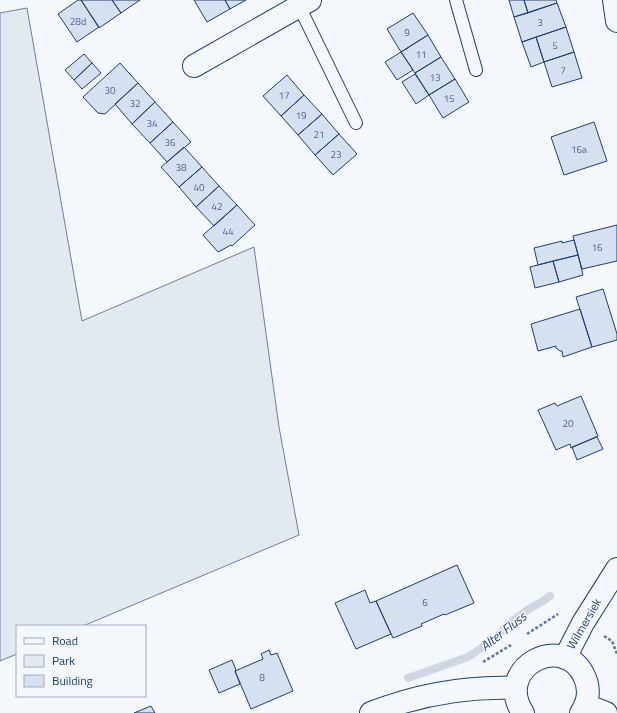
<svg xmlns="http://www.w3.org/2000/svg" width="617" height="713" font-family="'Titillium Web',sans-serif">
	<rect width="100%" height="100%" fill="#f4f7fb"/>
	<!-- green -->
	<path fill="#e3e9f0" stroke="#687fa3" d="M27 8 82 321 254 247 279 427 299 535 83 626H17V654L0 661V13Z"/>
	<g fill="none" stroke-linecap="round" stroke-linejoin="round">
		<!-- stream -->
		<path stroke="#cfd7e4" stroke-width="8" d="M408 678 468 657 495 639 508 624 529 609 543 601 550 596"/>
	</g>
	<!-- building -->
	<path fill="#d5e0f0" stroke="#1d3f73" d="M78 0H81L99 27 77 42 58 14Z
		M81 0H112L121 13 99 28Z
		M112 0H140L121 13Z
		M194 0H225L230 9 207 22Z
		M225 0H246L230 9Z
		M509 0H524L528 13 514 17Z
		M524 0H556L557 3 528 13Z
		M557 3 566 27 522 42 514 17Z
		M413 13 428 35 401 52 387 29Z
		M566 27 574 52 544 62 536 37Z
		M428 35 441 57 415 73 401 52Z
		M536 37 544 62 531 67 522 42Z
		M401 52 413 70 397 80 385 62Z
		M574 52 582 78 552 87 544 62Z
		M84 54 92 63 74 80 65 70Z
		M441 57 455 79 429 95 415 73Z
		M92 63 101 73 82 89 74 80Z
		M120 63 138 83 105 114 98 113 83 97Z
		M415 74 429 95 416 104 402 82Z
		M287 75 304 95 281 116 263 96Z
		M455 79 469 102 443 118 429 95Z
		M138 83 155 102 132 124 115 104Z
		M304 95 322 114 298 135 281 116Z
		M155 102 173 122 150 143 132 124Z
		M322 114 339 134 315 155 298 135Z
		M173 122 191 142 167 162 150 143Z
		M594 122 607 161 564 175 551 137Z
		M339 134 357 154 333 175 315 155Z
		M184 147 202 167 179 187 161 167Z
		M202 167 219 186 196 207 179 187Z
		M219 186 237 205 214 226 196 207Z
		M237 205 255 225 232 246 231 245 218 252 203 235Z
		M617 225V261L582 269 573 236Z
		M574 240 578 255 538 265 534 248 562 241V243Z
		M578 255 583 275 559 282 553 261Z
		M553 261 559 282 535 288 530 267Z
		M603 289 617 334V340L592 347 576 297Z
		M580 309 592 347 563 357 562 351H560L556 348V346L538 351 531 324Z
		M581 396 598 436 571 448 570 444 556 450 538 410 555 403 557 406Z
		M597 437 603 449 577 460 572 447Z
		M457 565 474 603 445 615 444 614 421 624 422 626 393 638 376 601Z
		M365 590 370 603 376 601 391 634 356 649 335 603Z
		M269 650 271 655 277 653 293 691 251 709 235 671 263 659 261 654Z
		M232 660 236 670 235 671 240 684 219 693 209 670Z
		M151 706 155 713H134Z"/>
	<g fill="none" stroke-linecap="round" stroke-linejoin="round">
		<defs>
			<path id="lane" d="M456 0 476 70
				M299 6 356 123"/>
			<path id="street" d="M614 0 617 21
				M194 66 310 0
				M565 658 583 623 617 569
				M585 705 606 713
				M371 713C417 695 466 686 516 688
				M523 713C493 667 565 630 585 678 590 690 588 703 581 713"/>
		</defs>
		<!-- lane casing -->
		<use href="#lane" stroke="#1d3f73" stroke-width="14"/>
		<!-- street casing -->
		<use href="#street" stroke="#1d3f73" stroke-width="24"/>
		<!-- path -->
		<path stroke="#5e769c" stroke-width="2.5" stroke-dasharray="3 2" stroke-linecap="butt" d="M527 634 558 614
			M604 636 612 641 617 654
			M483 662 511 645"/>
		<!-- lane -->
		<use href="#lane" stroke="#f4f7fb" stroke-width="12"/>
		<!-- street -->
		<use href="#street" stroke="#f4f7fb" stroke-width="22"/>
	</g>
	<g text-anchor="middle" stroke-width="3" stroke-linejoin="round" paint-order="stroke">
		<!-- number labels -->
		<g font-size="10" fill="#4b6792">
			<text x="78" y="25">28d</text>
			<text x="540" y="26">3</text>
			<text x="407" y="36">9</text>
			<text x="555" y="49">5</text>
			<text x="421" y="58">11</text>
			<text x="563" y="74">7</text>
			<text x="435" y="81">13</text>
			<text x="110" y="94">30</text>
			<text x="284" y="99">17</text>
			<text x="449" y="102">15</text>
			<text x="135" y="107">32</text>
			<text x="301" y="119">19</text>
			<text x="152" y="127">34</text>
			<text x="319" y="138">21</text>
			<text x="170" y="146">36</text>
			<text x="579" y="153">16a</text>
			<text x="336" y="158">23</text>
			<text x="181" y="171">38</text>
			<text x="199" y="191">40</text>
			<text x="217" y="210">42</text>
			<text x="228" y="235">44</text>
			<text x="597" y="251">16</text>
			<text x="568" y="427">20</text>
			<text x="425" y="606">6</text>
			<text x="262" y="681">8</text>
		</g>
		<!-- street labels -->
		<g font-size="12" fill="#1d3f73" stroke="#f4f7fb">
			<text transform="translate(584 624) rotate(-60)" y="4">Wilmersiek</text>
		</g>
		<!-- water labels -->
		<g font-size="13" font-style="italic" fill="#1d3f73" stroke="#f4f7fb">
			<text transform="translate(503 631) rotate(-38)" y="5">Alter Fluss</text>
		</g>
	</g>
	<!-- legend -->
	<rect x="16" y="625" width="130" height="72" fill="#f4f7fb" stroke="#9eadc5"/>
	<rect x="24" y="638" width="20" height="6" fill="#f4f7fb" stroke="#9eadc5"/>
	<text x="52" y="645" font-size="12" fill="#1d3f73">Road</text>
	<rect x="24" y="655" width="20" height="12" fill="#e3e9f0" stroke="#9eadc5"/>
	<text x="52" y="665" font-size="12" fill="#1d3f73">Park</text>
	<rect x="24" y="675" width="20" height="12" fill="#d5e0f0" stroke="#9eadc5"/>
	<text x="52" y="685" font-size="12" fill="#1d3f73">Building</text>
</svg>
